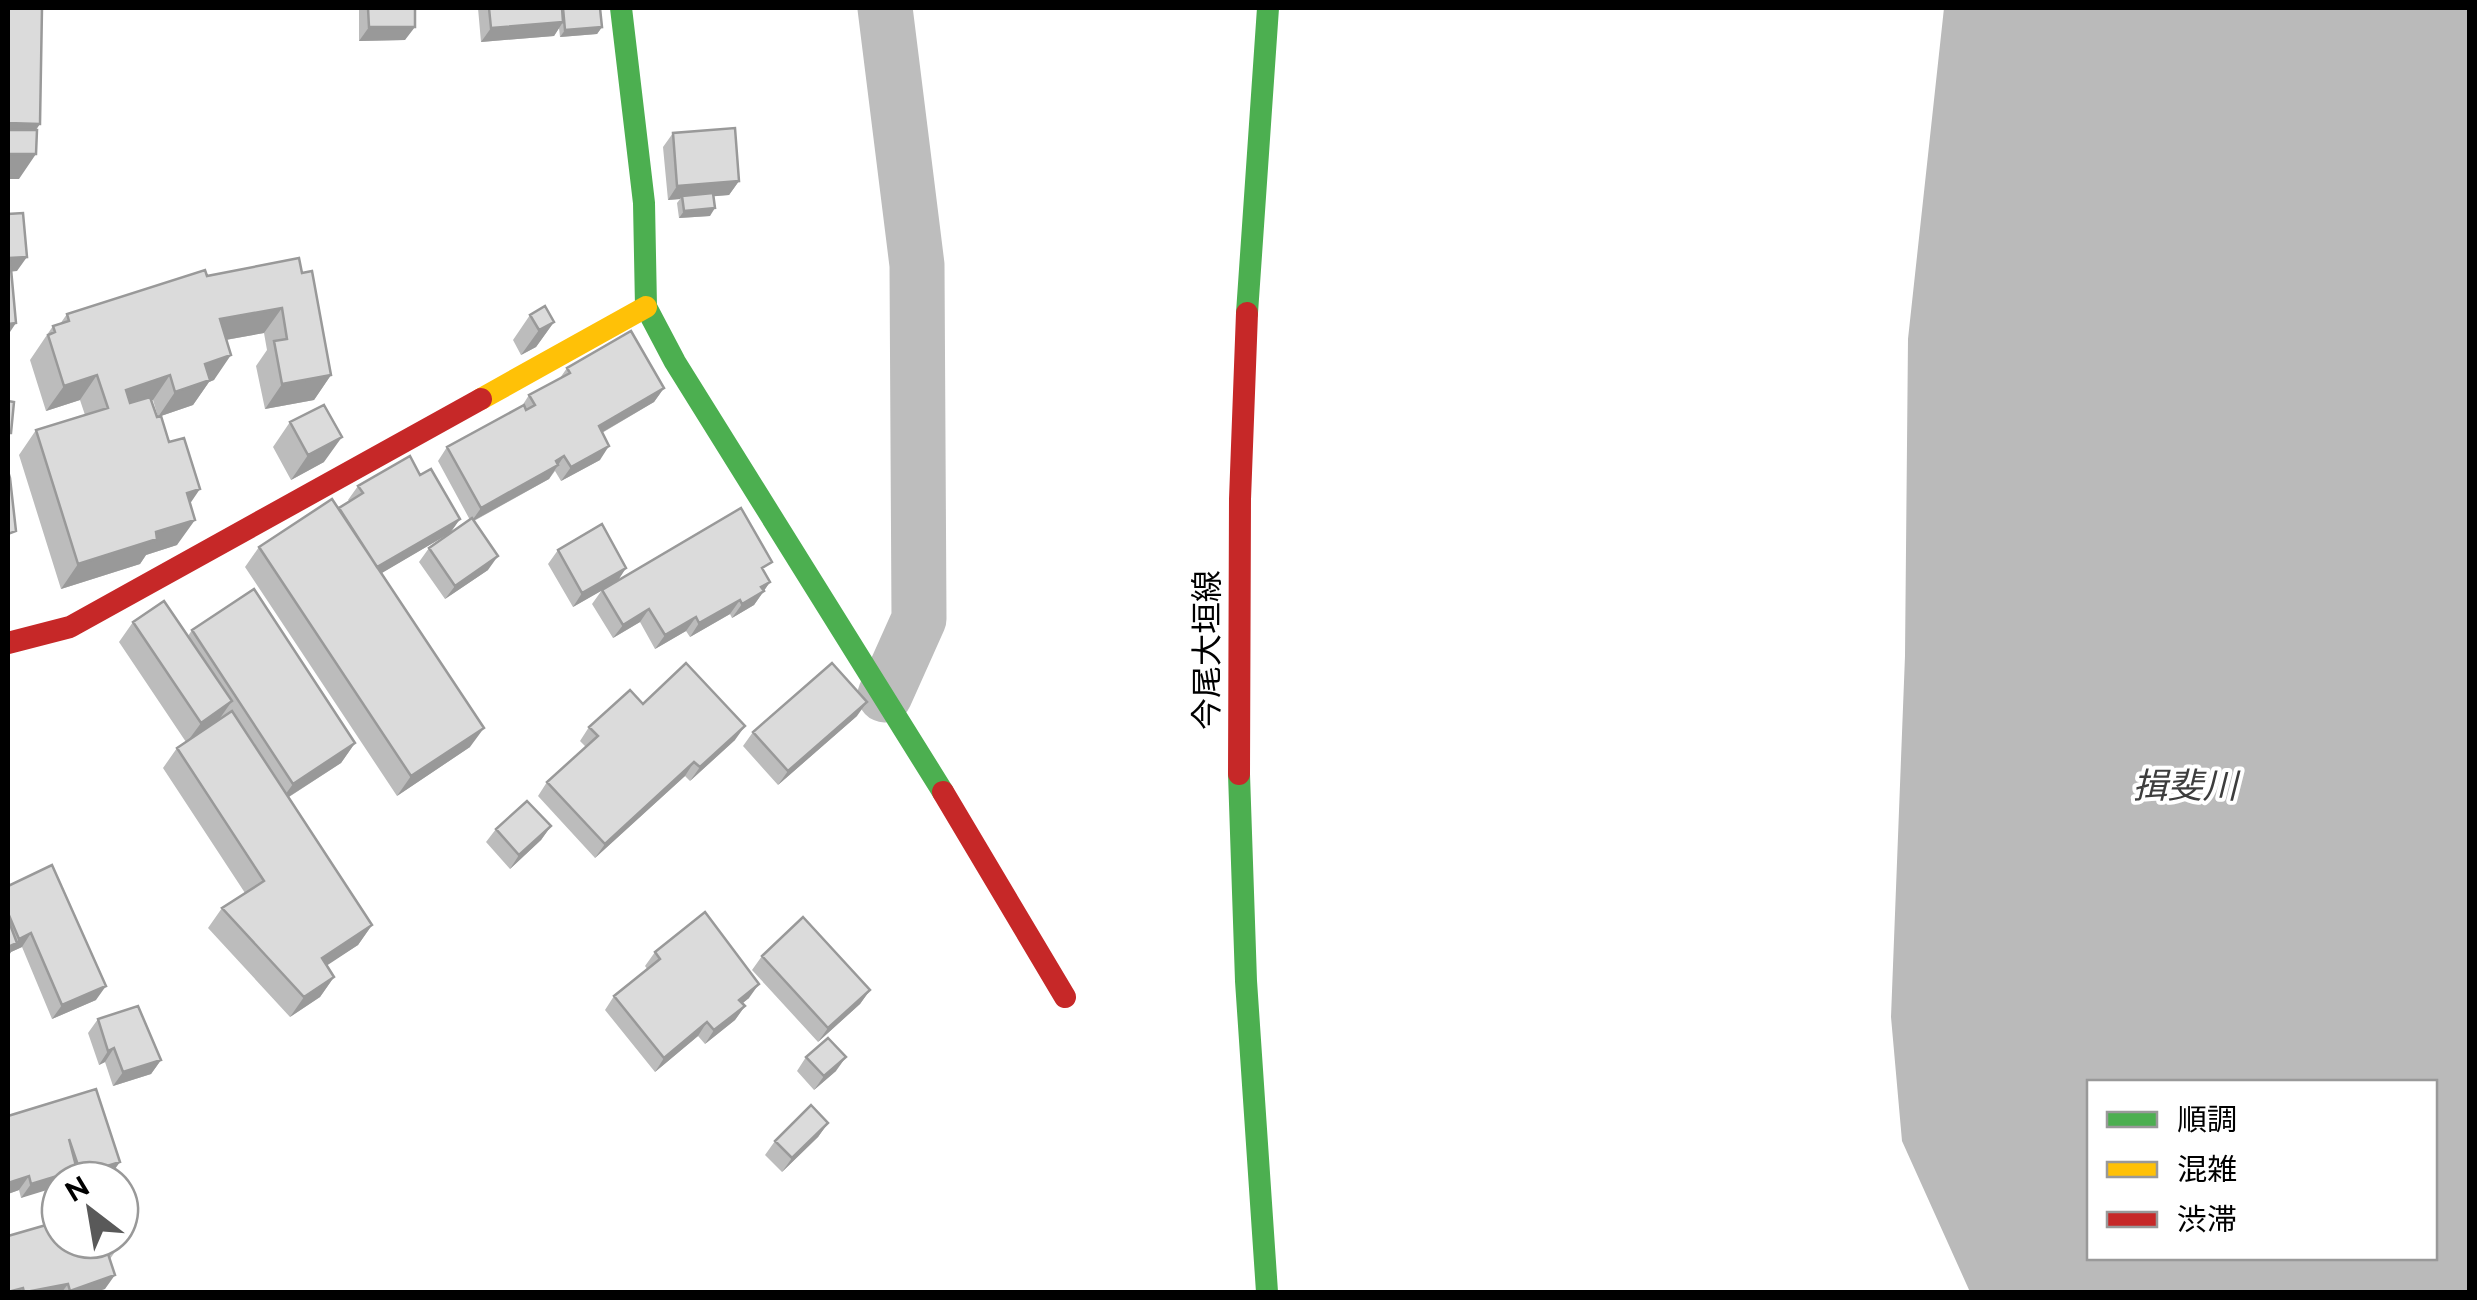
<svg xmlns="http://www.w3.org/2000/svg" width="2477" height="1300" font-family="Raleway,'Noto Sans JP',sans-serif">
	<rect width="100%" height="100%" fill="#fff"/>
	<!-- water -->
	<path fill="#bababa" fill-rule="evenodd" d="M1944 8H2469V1292H1970L1902 1141 1891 1017 1905 656 1908 339ZM2090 1082H2434V1258H2090Z"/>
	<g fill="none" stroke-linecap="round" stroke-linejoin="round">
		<!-- street -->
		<path stroke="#bdbdbd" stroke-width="55" d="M885 8 917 265 919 619 885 695"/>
		<!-- fast -->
		<path stroke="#4caf50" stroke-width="22" d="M621 8 644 203 646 307 675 362 943 792
			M1247 313 1268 8
			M1239 774 1246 981 1267 1292"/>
		<!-- slow -->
		<path stroke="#ffc107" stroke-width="22" d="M481 399 646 307"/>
		<!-- jam -->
		<path stroke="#c62828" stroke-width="22" d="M8 643 70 627 481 399
			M1239 774 1240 499 1247 313
			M943 792 1065 997"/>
	</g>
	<!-- wall -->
	<path fill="#bcbcbc" d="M359 8H415L405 40 359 41Z
		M478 8H600L602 27 597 34 560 37 559 28 554 36 481 42Z
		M673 133 739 181 729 195 714 196 710 216 679 218 677 203 680 199 668 200 663 147Z
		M302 273 331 375 314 400 265 409 256 366 267 350 264 333 226 340 214 380 209 382 193 405 158 417 153 400 151 401 190 503 177 545 146 555 140 564 61 589 19 455 36 430 85 415 80 400 46 411 30 360 53 326 60 324 67 314 207 276Z
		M530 315 554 322 536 347 521 355 513 340Z
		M567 368 664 388 654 402 602 433 600 460 561 481 555 471 549 479 474 521 488 570 445 599 419 562 429 548 470 520 438 461 447 447 522 406 529 395 560 378Z
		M290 422 324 462 291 480 273 447Z
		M420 475 460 519 450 533 381 573 470 747 397 796 245 567 259 547 338 509 349 501 348 500 358 486Z
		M558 550 626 568 617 581 765 572 770 582 754 605 732 618 730 614 690 637 686 631 655 649 640 622 613 638 592 604 602 590 573 607 548 564Z
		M133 622 188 636 192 630 355 743 341 763 289 797 372 925 358 945 326 965 334 977 320 997 290 1017 208 928 222 908 245 893 163 768 177 748 186 742 119 642Z
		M643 704 735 740 690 781 685 776 595 858 538 796 547 782 586 747 580 741 589 727Z
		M857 716 778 785 743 746 753 732Z
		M551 826 541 840 510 869 486 842 496 829Z
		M8 886 96 1000 52 1019 22 947 11 952 8 957Z
		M655 952 749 998 743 1003 745 1006 735 1020 705 1044 698 1036 655 1072 605 1010 614 996 648 970 645 966Z
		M762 956 870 990 860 1004 818 1042 752 970Z
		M98 1019 161 1060 151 1074 113 1086 105 1062 99 1065 88 1033Z
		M806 1057 836 1071 814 1090 797 1071Z
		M8 1116 110 1176 97 1180H60L21 1198 19 1190 8 1194Z
		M828 1123 818 1137 782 1172 765 1155 775 1141Z
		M117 1249 110 1259 105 1289 95 1292H8Z"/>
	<!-- shaded-wall -->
	<path fill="#999" d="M563 22 554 36 481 42 491 28Z
		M369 27H415L405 40 359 41Z
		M602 27 597 34 560 37 565 30Z
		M8 123 40 124 23 149H8Z
		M8 154H36L19 179H8Z
		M739 181 729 195 682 199V196L680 199 668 200 677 186Z
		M715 208 710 216 679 218 684 211Z
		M27 257 17 271 8 272 10 258Z
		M282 308 264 333 202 344 220 319Z
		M554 322 536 347 521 355 539 330Z
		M16 323 8 335V324Z
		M231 355 214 380 209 382 193 405 158 417 175 392 205 364Z
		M97 375 80 400 46 411 64 386Z
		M170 375 153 400 108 415 126 390Z
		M331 375 314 400 265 409 282 384Z
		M664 388 654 402 589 440 599 426Z
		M342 437 324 462 291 480 308 455Z
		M609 446 600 460 561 481 571 467Z
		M564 456 549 479 471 522 481 508Z
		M200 489 183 514 187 493Z
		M460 519 450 533 365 583 374 569Z
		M195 520 177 545 146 555 140 564 61 589 78 564 156 532Z
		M498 556 488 570 445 599 455 586Z
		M626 568 617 582 573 607 582 593Z
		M770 582 754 605 732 618 742 604 761 587Z
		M740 600 730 614 690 637 699 623Z
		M649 609 640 622 613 638 623 625Z
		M696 617 686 631 655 649 665 635Z
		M232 701 218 721 187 742 201 723Z
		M867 702 857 716 778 785 788 771Z
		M745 726 735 740 690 781 700 767Z
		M484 728 470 747 397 796 411 776Z
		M355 743 341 763 279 803 293 784Z
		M694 762 685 776 595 858 605 844Z
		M551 826 541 840 510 869 519 855Z
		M372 925 358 945 308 978 322 958Z
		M31 933 22 947 11 952 8 957V947L16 943 19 939Z
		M334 977 320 997 290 1017 304 997Z
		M759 984 749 998 730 1013 739 1000Z
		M106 986 96 1000 52 1019 62 1005Z
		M870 990 860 1004 818 1042 828 1028Z
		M745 1006 735 1020 705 1044 714 1030Z
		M707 1022 698 1036 655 1072 664 1058Z
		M114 1048 105 1062 99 1065 108 1051Z
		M846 1057 836 1071 814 1090 824 1076Z
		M161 1060 151 1074 113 1086 123 1072Z
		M828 1123 818 1137 782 1172 792 1158Z
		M120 1162 110 1176 97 1180H77L81 1174Z
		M77 1170 70 1180H60V1186L21 1198 31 1184Z
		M29 1176 19 1190 8 1194V1183Z
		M115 1275 105 1289 95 1292H69Z
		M68 1284 62 1292H26Z"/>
	<!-- building -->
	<path fill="#dbdbdb" stroke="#999" stroke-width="2.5" d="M8 8H42L40 124 8 123Z
		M368 8H415V27H369Z
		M489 8H562L563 22 491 28Z
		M563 8H600L602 27 565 30Z
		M735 128 739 181 677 186 673 133Z
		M8 130H37L36 154H8Z
		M713 193 715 208 684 211 682 196Z
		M23 213 27 257 10 258 16 323 8 324V214Z
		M299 258 302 273 312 271 331 375 282 384 274 341 287 339 282 308 220 319 231 355 205 364 210 380 175 392 170 375 126 390 130 403 150 397 157 417 161 416 169 442 184 438 200 489 187 493 195 520 156 532 157 539 78 564 36 430 108 408 97 375 64 386 48 335 55 332 53 326 69 321 67 314 205 270 207 276Z
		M545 306 554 322 539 330 530 315Z
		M631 331 664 388 599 426 609 446 571 467 564 456 556 461 558 465 481 508 447 447 524 405 526 410 535 405 529 395 570 373 567 368Z
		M8 401 14 402 11 433H8Z
		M324 405 342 437 308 455 290 422Z
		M410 456 420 475 431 469 460 519 377 567 339 508 363 493 358 486Z
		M8 471 10 478 16 531 8 534Z
		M332 499 484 728 411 776 259 547Z
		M741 508 772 562 762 568 770 582 761 587 764 591 742 604 740 600 699 623 696 617 665 635 649 609 623 625 602 590Z
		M472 518 498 556 455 586 429 548Z
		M602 524 626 568 582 593 558 550Z
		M254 589 355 743 293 784 192 630Z
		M164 601 232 701 201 723 133 622Z
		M686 663 745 726 700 767 694 762 605 844 547 782 598 736 589 727 630 690 643 704Z
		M832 663 867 702 788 771 753 732Z
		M232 711 372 925 322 958 334 977 304 997 222 908 264 881 177 748Z
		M527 801 551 826 519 855 496 829Z
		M52 865 106 986 62 1005 31 933 19 939 8 913V886Z
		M705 912 759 984 739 1000 745 1006 714 1030 707 1022 664 1058 614 996 660 959 655 952Z
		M803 917 870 990 828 1028 762 956Z
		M8 919 17 943 8 947Z
		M138 1006 161 1060 123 1072 114 1048 108 1051 98 1019Z
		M828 1038 846 1057 824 1076 806 1057Z
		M96 1089 120 1162 81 1174 69 1139 77 1170 31 1184 29 1176 8 1183V1116Z
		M811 1105 828 1123 792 1158 775 1141Z
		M60 1221V1240H115L117 1249 107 1251 115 1275 70 1291 68 1284 26 1292H24L23 1288 8 1292V1236Z"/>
	<g text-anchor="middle" stroke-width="8" stroke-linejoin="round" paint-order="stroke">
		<!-- street labels -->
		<g font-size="32" fill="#000" stroke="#fff">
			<text transform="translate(1207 650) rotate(-90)" y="11">今尾大垣線</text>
		</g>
		<!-- water labels -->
		<g font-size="35" font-style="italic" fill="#3d3d3d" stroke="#fff">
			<text x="2185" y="798">揖斐川</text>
		</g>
	</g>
	<!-- border -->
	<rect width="2477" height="1300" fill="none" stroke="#000000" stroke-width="20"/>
	<!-- legend -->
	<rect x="2087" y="1080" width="350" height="180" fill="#ffffff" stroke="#999999" stroke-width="2.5"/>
	<rect x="2107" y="1112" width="50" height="15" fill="#4caf50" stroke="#999999" stroke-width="2.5"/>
	<text x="2177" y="1130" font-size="30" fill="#000000">順調</text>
	<rect x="2107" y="1162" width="50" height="15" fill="#ffc107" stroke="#999999" stroke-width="2.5"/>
	<text x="2177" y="1180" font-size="30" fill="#000000">混雑</text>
	<rect x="2107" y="1212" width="50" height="15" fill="#c62828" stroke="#999999" stroke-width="2.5"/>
	<text x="2177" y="1230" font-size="30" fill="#000000">渋滞</text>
	<!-- north arrow -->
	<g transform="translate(90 1210) rotate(329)"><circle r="48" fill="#ffffff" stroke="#999999" stroke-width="2.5"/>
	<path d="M0-8L18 38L0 25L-18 38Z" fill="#595959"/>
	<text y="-15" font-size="28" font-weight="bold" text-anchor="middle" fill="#000000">N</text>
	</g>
</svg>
